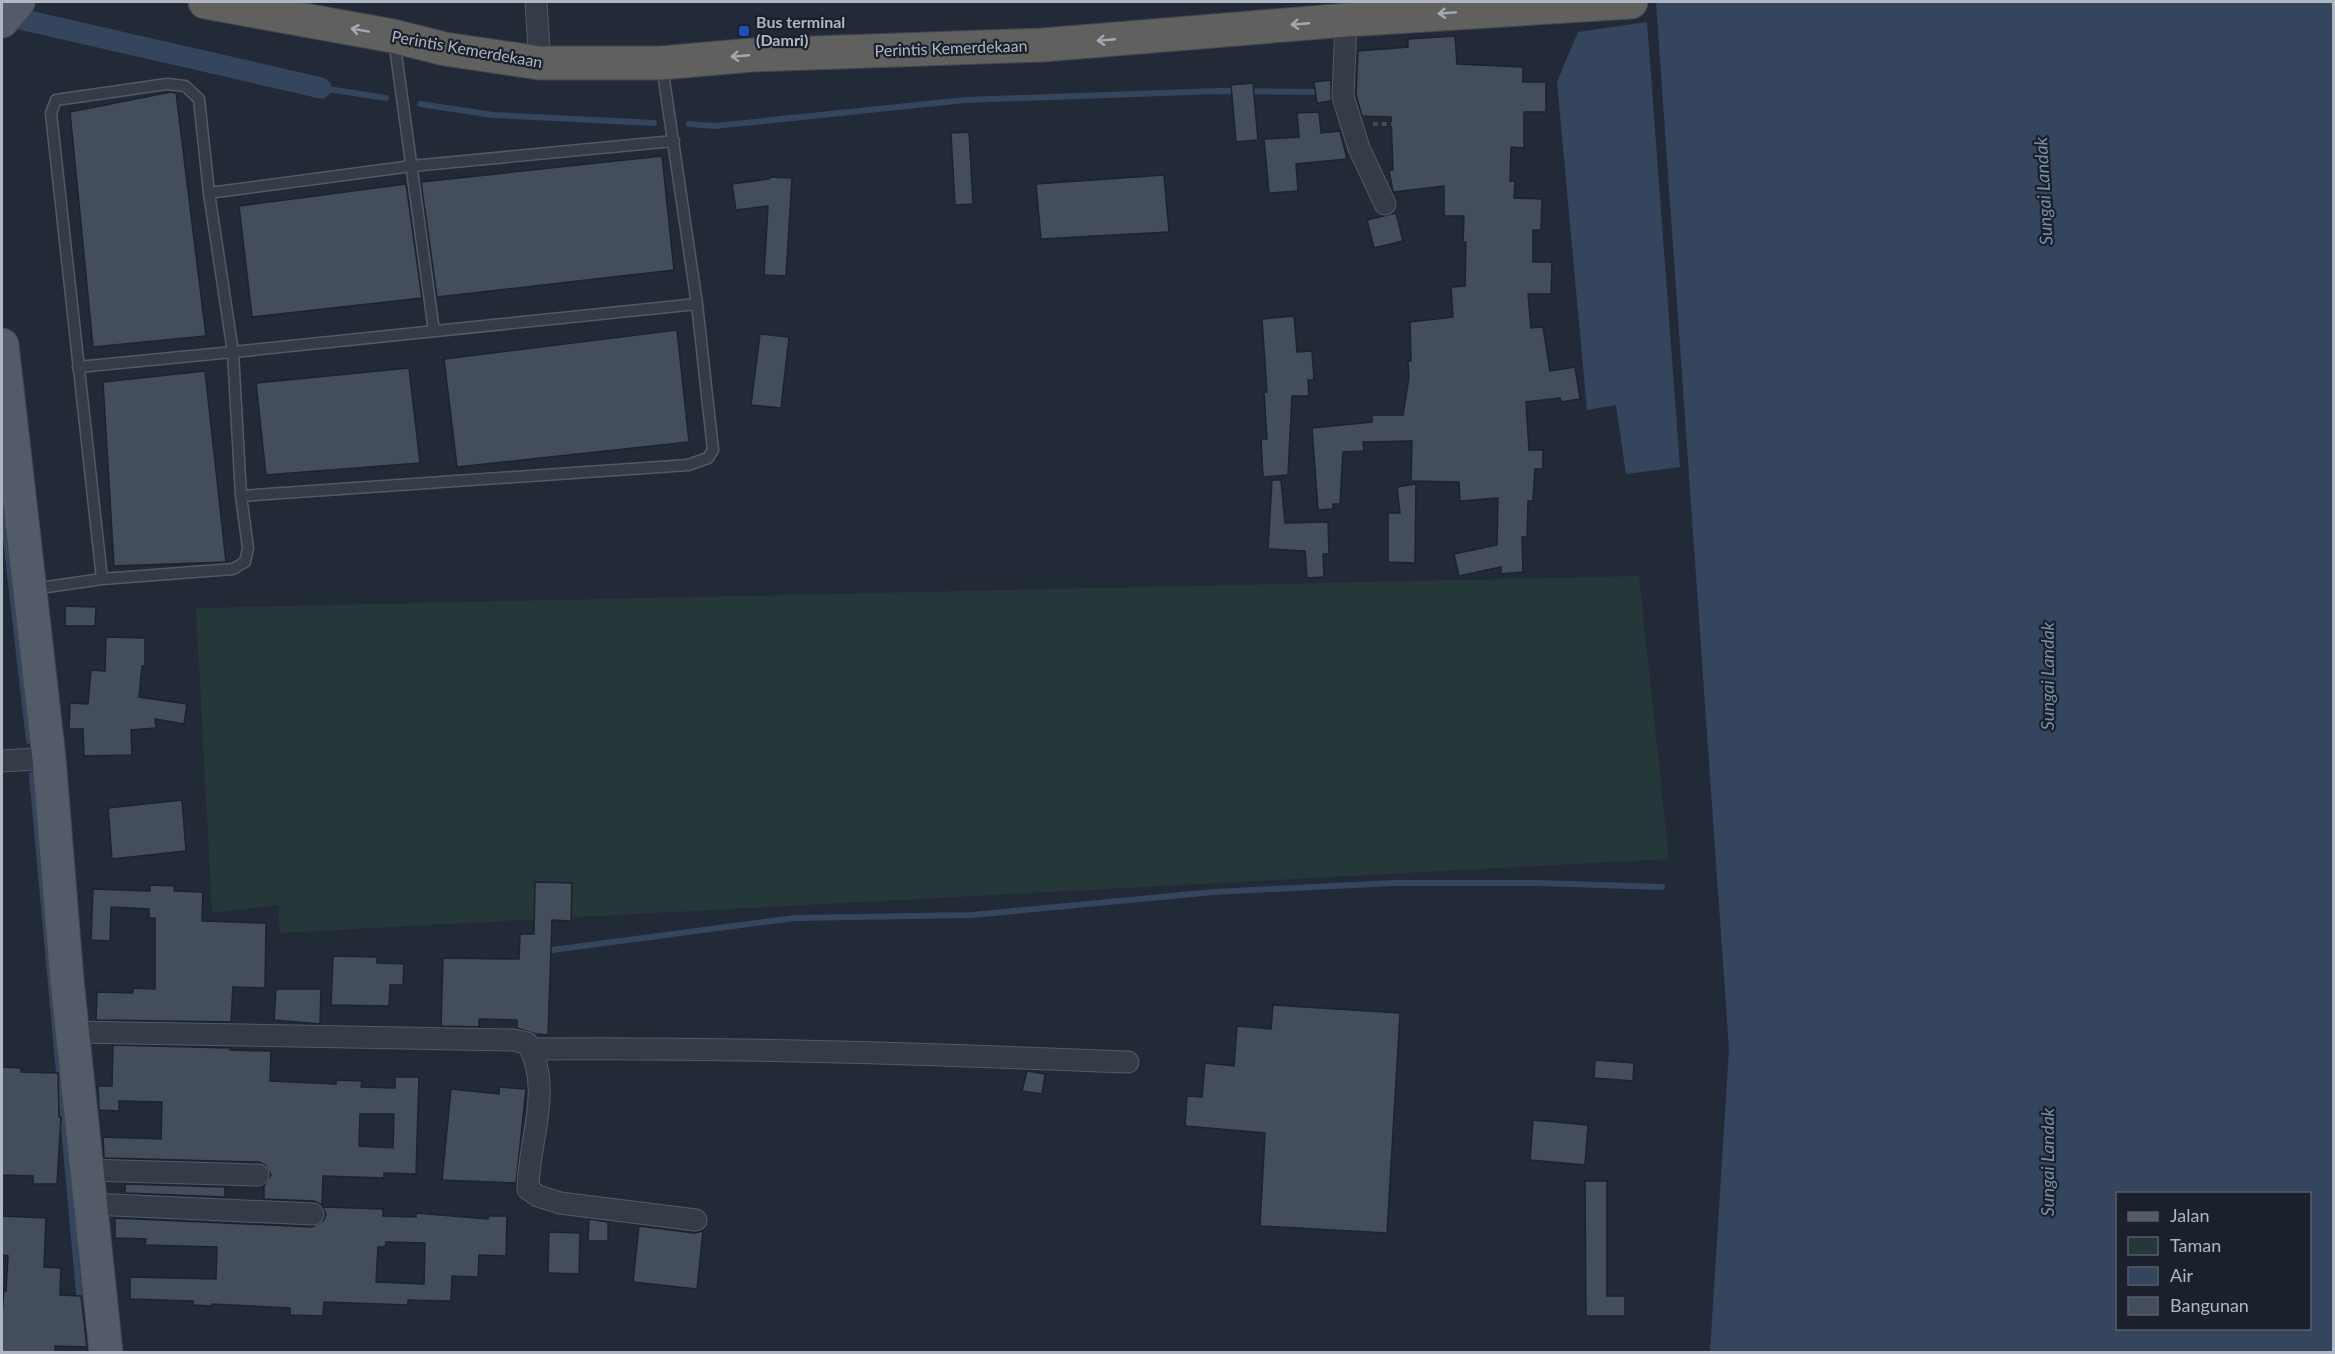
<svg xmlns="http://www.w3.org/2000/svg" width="2335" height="1354" font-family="Lato,sans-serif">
	<rect width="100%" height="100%" fill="#222a37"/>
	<!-- green -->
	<path fill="#253739" d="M1639 576 1669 859 280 933 278 905 212 913 196 608Z"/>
	<!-- water -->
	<path fill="#36455e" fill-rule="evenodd" d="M1656 2H2333V1352H1710L1729 1049ZM2118 1194H2310V1328H2118Z
		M1647 22 1680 467 1626 474 1616 405 1587 410 1557 82 1578 32Z"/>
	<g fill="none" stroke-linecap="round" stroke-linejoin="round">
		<!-- stream -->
		<path stroke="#36455e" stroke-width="6" d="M321 88 386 98
			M420 104 493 115 654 123
			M689 124 715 126 965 100 1219 91 1323 92
			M2 503 29 741
			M32 775 80 1304
			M552 950 795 918 972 915 1214 892 1393 883H1539L1662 887"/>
		<!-- canal -->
		<path stroke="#36455e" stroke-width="21" d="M20 19 321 88"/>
	</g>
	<!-- building -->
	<path fill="#434d5c" stroke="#1d232e" stroke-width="1.5" fill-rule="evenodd" d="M1455 36 1457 64 1523 67V82H1546V112H1524V148L1511 147 1510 181H1515L1514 198 1542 199 1541 230H1533V262H1552L1551 294H1528L1531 328 1543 327 1550 371 1575 367 1580 399 1561 402 1560 398 1526 402 1529 450H1543V469H1535L1533 501H1528L1527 537H1522L1523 572 1501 574V567L1459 576 1454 554 1497 545 1498 498 1460 501 1459 482 1411 481 1412 441 1363 442 1364 451 1343 452 1340 504H1333V509L1318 510 1312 428 1372 422V415H1403L1409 377 1408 361H1411L1410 322 1453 317 1451 287 1465 286 1466 242H1463L1464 216H1444V186L1393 192 1389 170H1393L1391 117 1362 116 1356 95 1358 51 1408 47V39Z
		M1331 80V101L1317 103 1314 82Z
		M1253 83 1258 140 1236 142 1231 85Z
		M171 92 176 93 206 336 93 347 70 112Z
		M1319 112 1321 133 1340 131 1347 159 1296 164 1298 191 1269 193 1264 139 1299 137 1297 113Z
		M969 132 973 204 955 205 951 133Z
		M662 156 674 270 437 297 421 182Z
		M1164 175 1169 232 1041 239 1036 184Z
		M770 177 792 178 786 276 764 275 768 206 736 210 732 184 769 179Z
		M406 184 422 298 252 317 239 206Z
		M1396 213 1403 241 1374 248 1367 220Z
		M1294 316 1297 352 1312 351 1314 380H1308L1309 396H1292L1288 475 1263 477 1261 439H1267L1264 392H1267L1262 319Z
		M677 330 689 442 457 467 444 359Z
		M760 334 789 337 781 408 751 405Z
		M409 368 420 463 266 475 256 383Z
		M205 371 226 562 114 566 103 382Z
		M1272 480H1281L1285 523 1328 522 1329 554H1323L1324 577 1307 578 1305 551 1268 549Z
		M1416 484 1415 563 1388 562V513H1400L1397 487Z
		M65 606 96 607 95 626H65Z
		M106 637 145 638V666H142L139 697 187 704 184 724 155 719 156 728 131 730 132 755 84 756 83 729H69L70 703 88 704 91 670 105 671Z
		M182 800 186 851 112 859 108 808Z
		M535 882 572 883 571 921 552 920 548 1035 536 1034 517 1028V1020L479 1019V1027L441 1026 443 958 519 959 520 934H534Z
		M150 885 175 886 174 891 203 892 202 921 266 923 265 988 233 987 231 1022 96 1020 97 992 133 993V988L155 989V918H149V909L111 907 110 941 91 940 93 889 150 891Z
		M333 956 377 957V963L404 964 403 985H390L389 1006 331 1005Z
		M276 989H321L320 1024 274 1020Z
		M1273 1005 1400 1013 1387 1233 1260 1226 1265 1133 1185 1126 1187 1096 1202 1097 1205 1063 1234 1066 1237 1026 1271 1029Z
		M113 1045 230 1048V1050L271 1051 270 1081 336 1084V1080L362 1081 361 1087 395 1088V1077H419L416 1174 384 1173V1178L323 1176 322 1205 314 1201 264 1199V1186L271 1175 265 1165 259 1162 104 1158 103 1137 161 1139 162 1102 119 1101V1111L99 1110 98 1086H112ZM360 1114H394L393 1148 359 1146Z
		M1595 1060 1634 1063 1633 1081 1594 1078Z
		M2 1067 21 1068V1072L58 1073 59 1117H61L57 1184H33V1176L2 1175Z
		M1027 1071 1045 1074 1042 1094 1022 1091Z
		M499 1087 526 1089 516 1183 442 1180 451 1089 499 1094Z
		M1533 1120 1588 1125 1585 1165 1530 1160Z
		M1585 1181H1607V1296H1625V1316H1586Z
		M125 1184 225 1187V1197L125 1193Z
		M323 1207 383 1209V1216L416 1217V1213L488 1219V1216H507L506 1256 479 1255 478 1277 452 1276 451 1301 408 1300V1305L324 1302 323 1316 290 1315V1308L212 1304V1306L193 1305V1301L130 1299V1277L216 1279 217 1247 145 1245 146 1239 115 1238V1218L312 1227 324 1220 326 1214ZM386 1242 425 1243 424 1284 376 1282 378 1247H385Z
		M2 1216 46 1218 44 1267 61 1268 60 1295 81 1296 87 1347 55 1346V1353H2V1315L4 1290 6 1291 8 1256 2 1255Z
		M589 1219 608 1222V1241H588Z
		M639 1226 694 1233 703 1231 697 1289 633 1282Z
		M549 1232 580 1233 579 1274 548 1273Z"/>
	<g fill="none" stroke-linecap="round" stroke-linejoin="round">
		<defs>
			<path id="service" d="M394 39 434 331
				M209 193 412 166 674 141
				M241 496 688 465 708 458 713 450 697 304
				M102 579 51 113 56 100 167 84 185 86 199 99 209 193 233 352 697 304 662 66
				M33 589 102 579 233 569 245 562 248 548 241 496 233 352 78 367"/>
			<path id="minor" d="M536 2 540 63
				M1346 20 1343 97 1359 148 1385 204
				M2 761 49 758
				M73 1032 514 1040 527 1043C554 1087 528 1142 528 1189L538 1196 560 1203 696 1220
				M530 1049C730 1047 929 1054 1128 1062
				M87 1170 258 1175
				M91 1204 313 1214"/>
			<path id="primary" d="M2 21 18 2
				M2 345 49 758 67 980 106 1352"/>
			<path id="trunk" d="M205 2 393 36 445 49 540 63H661L752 55 1043 45 1346 20 1631 2"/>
		</defs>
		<!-- service casing -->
		<use href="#service" stroke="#535a65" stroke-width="13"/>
		<!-- minor casing -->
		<use href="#minor" stroke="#535a65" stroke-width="23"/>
		<!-- primary casing -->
		<use href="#primary" stroke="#3f4551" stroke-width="35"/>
		<!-- trunk casing -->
		<use href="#trunk" stroke="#404752" stroke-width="35"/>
		<!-- path -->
		<path stroke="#415256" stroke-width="4" stroke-dasharray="4.5 4.5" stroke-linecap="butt" d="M1373 124H1426"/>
		<!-- service -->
		<use href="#service" stroke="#353c48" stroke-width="10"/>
		<!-- minor -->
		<use href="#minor" stroke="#353c48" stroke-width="21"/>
		<!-- primary -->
		<use href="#primary" stroke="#535b68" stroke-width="33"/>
		<!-- trunk -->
		<use href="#trunk" stroke="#60605e" stroke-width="33"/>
	</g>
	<!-- one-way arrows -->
	<defs><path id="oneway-shaft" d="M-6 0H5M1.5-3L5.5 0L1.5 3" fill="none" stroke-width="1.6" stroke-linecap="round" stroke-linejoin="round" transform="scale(1.5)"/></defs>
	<g stroke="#a4aab5">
		<use href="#oneway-shaft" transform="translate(1447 13) rotate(176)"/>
		<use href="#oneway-shaft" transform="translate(1300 24) rotate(175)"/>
		<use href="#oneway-shaft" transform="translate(360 30) rotate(-170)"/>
		<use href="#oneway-shaft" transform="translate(1106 40) rotate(175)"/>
		<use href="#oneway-shaft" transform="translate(740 56) rotate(175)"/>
	</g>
	<!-- markers -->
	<rect fill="#1a4fb4" stroke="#1b212c" stroke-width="2" x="738" y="25" width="12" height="12" rx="3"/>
	<g text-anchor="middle" stroke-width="4.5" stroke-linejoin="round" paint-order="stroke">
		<!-- poi labels -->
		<g font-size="16" font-weight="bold" fill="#b0b7c4" stroke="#1b212c" text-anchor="start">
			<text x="756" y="28">Bus terminal<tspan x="756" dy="18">(Damri)</tspan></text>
		</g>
		<!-- street labels -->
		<g font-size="16" fill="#b0b7c4" stroke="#1b212c">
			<text transform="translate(951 48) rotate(-2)" y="6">Perintis Kemerdekaan</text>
			<text transform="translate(467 49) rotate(10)" y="6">Perintis Kemerdekaan</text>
		</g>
		<!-- water labels -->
		<g font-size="18" font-style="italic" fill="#7a8dab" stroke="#1b212c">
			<text transform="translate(2044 191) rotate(-93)" y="6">Sungai Landak</text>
			<text transform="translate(2048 676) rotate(-90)" y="6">Sungai Landak</text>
			<text transform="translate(2048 1162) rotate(-90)" y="6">Sungai Landak</text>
		</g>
	</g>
	<!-- border -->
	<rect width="2335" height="1354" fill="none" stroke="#b0b7c4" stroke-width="6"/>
	<!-- legend -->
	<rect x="2116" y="1192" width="195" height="138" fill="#1b212c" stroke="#575d69" stroke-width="1.5"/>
	<rect x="2128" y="1212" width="30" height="9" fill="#535b68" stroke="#575d69" stroke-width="1.5"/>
	<text x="2170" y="1222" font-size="18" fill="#b0b7c4">Jalan</text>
	<rect x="2128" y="1237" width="30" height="18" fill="#253739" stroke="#575d69" stroke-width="1.5"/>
	<text x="2170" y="1252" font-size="18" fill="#b0b7c4">Taman</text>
	<rect x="2128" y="1267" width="30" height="18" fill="#36455e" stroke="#575d69" stroke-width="1.5"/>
	<text x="2170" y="1282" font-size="18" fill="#b0b7c4">Air</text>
	<rect x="2128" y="1297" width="30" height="18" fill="#434d5c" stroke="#575d69" stroke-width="1.5"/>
	<text x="2170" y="1312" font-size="18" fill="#b0b7c4">Bangunan</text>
</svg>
